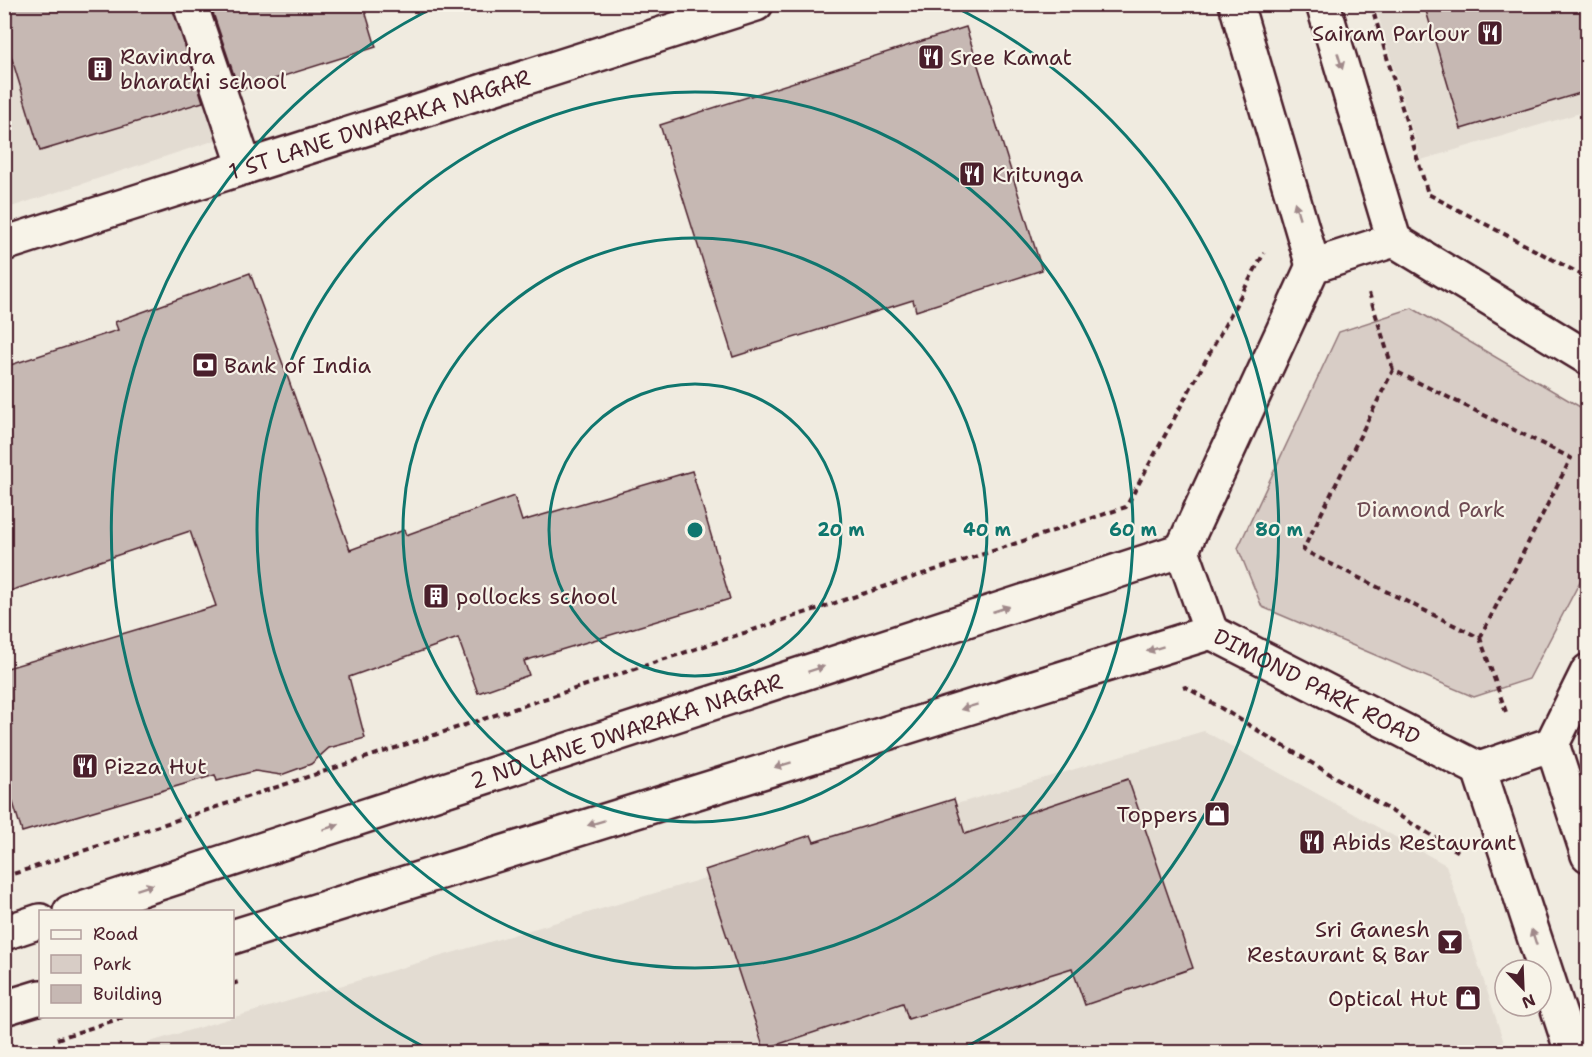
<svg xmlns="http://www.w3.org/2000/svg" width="1592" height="1057" font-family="'Shantell Sans',sans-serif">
	<rect width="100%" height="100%" fill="#f0ebe0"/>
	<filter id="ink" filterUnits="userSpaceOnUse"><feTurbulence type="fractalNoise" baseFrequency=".0167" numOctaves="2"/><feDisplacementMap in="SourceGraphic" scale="12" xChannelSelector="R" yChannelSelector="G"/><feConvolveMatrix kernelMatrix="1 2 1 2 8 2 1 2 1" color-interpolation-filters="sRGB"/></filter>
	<g filter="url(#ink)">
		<!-- built -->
		<path fill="#e3dcd2" d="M4 5H174L219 139 5 209Z
			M1375 5H1587V111L1421 160Z
			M1204 731 1446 865 1507 1052H116Z"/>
		<!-- green -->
		<path fill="#d8cdc6" stroke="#917678" stroke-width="1.5" d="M1412 308 1587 411V568L1529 679 1474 697 1262 607 1238 548 1339 332Z"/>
		<!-- building -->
		<path fill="#c6b8b3" stroke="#4a1f2b" stroke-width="1.5" d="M4 4H172L203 102 40 151 4 33Z
			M210 4H363L376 47 239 90Z
			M1424 4H1587V91L1461 129Z
			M966 27 1042 270 916 311 913 300 733 357 660 125Z
			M250 273 350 550 404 530 406 535 514 496 522 521 692 471 730 599 524 661 529 675 478 693 458 638 349 677 365 738 329 748 311 764 281 775 255 771 217 781 215 775 22 832 4 773V669L216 606 190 531 4 593V367L118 330 115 322Z
			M1128 779 1193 968 1085 1005 1072 968 908 1019 903 1003 764 1049 705 870 811 835 814 842 954 799 965 834Z"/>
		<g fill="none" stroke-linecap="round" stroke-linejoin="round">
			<defs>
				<g id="minor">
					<path d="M190 4 245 167"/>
					<path id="s1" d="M4 244 756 4"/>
				</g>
				<g id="secondary">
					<path d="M1236 4 1313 266"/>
					<path d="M1323 4 1394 240"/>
					<path id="s2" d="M1588 358 1394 240 1313 266 1182 550 1211 632 1479 769 1552 744 1588 671"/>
					<path d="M1552 744 1588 855"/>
					<path d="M1479 769 1572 1052"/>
					<path id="s3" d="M70 912 1182 550"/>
					<path d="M4 933 40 921"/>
					<path d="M232 937 1211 632"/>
					<path d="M4 1008 40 997"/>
				</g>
			</defs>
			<!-- minor casing -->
			<use href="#minor" stroke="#4a1f2b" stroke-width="38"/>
			<!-- secondary casing -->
			<use href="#secondary" stroke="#4a1f2b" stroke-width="38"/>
			<!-- path -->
			<path stroke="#4a1f2b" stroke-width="4" stroke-dasharray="6 4.5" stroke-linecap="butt" d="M1371 4 1428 194 1588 278
				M1369 293 1393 370
				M1480 638 1571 458 1393 370 1303 550 1480 638 1507 715
				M1183 688 1186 687 1459 852 1460 855
				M4 877 1126 507 1264 253
				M232 984 242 981
				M57 1039 127 1016"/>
			<!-- minor -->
			<use href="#minor" stroke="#f7f3e8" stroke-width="33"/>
			<!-- secondary -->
			<use href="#secondary" stroke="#f7f3e8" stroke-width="33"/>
		</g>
		<!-- one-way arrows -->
		<defs><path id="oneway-solid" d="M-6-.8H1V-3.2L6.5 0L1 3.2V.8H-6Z" transform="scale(1.5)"/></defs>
		<g fill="#a0898a">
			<use href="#oneway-solid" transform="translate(1340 61) rotate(73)"/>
			<use href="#oneway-solid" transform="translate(1297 210) rotate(-107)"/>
			<use href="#oneway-solid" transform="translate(1001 609) rotate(-18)"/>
			<use href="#oneway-solid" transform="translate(1155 649) rotate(163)"/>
			<use href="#oneway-solid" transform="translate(816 669) rotate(-18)"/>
			<use href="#oneway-solid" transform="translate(969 707) rotate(163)"/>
			<use href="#oneway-solid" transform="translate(783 765) rotate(163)"/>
			<use href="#oneway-solid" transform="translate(596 823) rotate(163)"/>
			<use href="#oneway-solid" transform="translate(331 827) rotate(-18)"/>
			<use href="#oneway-solid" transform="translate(145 887) rotate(-18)"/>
			<use href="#oneway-solid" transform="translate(1534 937) rotate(-108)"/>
		</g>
	</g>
	<!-- distance rings -->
	<g fill="none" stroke="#0f766e" stroke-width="3">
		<circle cx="695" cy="530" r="146"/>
		<circle cx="695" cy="530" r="292"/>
		<circle cx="695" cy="530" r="438"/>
		<path d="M430 1050A584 584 0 0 1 439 5M951 5A584 584 0 0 1 960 1050"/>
	</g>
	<!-- icons -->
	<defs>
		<symbol id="restaurant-square" viewBox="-11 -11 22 22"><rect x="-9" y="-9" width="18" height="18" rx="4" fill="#4a1f2b" stroke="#f7f3e8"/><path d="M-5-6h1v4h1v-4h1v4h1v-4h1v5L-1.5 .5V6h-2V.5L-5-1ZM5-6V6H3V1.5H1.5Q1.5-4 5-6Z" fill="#fff"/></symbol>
		<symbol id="building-square" viewBox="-11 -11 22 22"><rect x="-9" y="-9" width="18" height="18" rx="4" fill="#4a1f2b" stroke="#f7f3e8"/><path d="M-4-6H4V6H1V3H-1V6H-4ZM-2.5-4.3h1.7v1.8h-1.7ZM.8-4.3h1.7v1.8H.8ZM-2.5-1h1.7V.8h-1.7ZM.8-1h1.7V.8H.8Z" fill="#fff"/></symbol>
		<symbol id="bank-square" viewBox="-11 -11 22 22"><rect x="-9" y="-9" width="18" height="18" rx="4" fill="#4a1f2b" stroke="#f7f3e8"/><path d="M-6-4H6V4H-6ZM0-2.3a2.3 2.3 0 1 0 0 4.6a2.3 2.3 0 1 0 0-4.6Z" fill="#fff"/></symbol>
		<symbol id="shop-square" viewBox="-11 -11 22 22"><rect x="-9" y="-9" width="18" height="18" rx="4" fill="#4a1f2b" stroke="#f7f3e8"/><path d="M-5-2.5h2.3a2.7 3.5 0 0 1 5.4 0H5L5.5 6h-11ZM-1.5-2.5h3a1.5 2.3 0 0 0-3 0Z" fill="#fff"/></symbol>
		<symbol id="bar-square" viewBox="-11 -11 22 22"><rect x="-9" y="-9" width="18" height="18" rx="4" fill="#4a1f2b" stroke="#f7f3e8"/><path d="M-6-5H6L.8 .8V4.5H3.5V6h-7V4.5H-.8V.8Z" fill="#fff"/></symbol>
	</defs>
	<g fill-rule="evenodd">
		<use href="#restaurant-square" x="1475" y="18" width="30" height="30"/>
		<use href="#restaurant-square" x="916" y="42" width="30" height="30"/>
		<use href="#building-square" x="85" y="54" width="30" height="30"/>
		<use href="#restaurant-square" x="957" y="159" width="30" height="30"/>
		<use href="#bank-square" x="190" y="350" width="30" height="30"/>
		<use href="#building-square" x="421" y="581" width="30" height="30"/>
		<use href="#restaurant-square" x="70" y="751" width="30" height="30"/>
		<use href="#shop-square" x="1202" y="799" width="30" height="30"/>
		<use href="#restaurant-square" x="1297" y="827" width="30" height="30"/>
		<use href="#bar-square" x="1435" y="927" width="30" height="30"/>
		<use href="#shop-square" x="1453" y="983" width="30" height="30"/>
	</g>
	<g text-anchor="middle" stroke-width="4.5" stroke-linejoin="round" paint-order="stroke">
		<!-- poi labels -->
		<g font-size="22" fill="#4a1f2b" stroke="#f7f3e8" text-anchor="start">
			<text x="1470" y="41" text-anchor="end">Sairam Parlour</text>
			<text x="120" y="64">Ravindra<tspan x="120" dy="25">bharathi school</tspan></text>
			<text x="950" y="65">Sree Kamat</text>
			<text x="992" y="182">Kritunga</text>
			<text x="224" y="373">Bank of India</text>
			<text x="456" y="604">pollocks school</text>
			<text x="104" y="774">Pizza Hut</text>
			<text x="1198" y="822" text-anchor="end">Toppers</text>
			<text x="1332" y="850">Abids Restaurant</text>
			<text x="1430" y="937" text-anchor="end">Sri Ganesh<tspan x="1430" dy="25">Restaurant &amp; Bar</tspan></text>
			<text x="1448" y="1006" text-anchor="end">Optical Hut</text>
		</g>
		<!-- street labels -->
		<g font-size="22" fill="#4a1f2b" stroke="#f7f3e8">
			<text dy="8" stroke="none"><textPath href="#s1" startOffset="394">1 ST LANE DWARAKA NAGAR</textPath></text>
			<text dy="8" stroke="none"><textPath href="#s2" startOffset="831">DIMOND PARK ROAD</textPath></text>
			<text dy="8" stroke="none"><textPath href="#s3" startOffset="585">2 ND LANE DWARAKA NAGAR</textPath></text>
		</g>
		<!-- park labels -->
		<g font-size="22" fill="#6e4a52" stroke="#f7f3e8">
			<text x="1431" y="517">Diamond Park</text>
		</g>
	</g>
	<circle cx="695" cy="530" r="9" fill="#0f766e" stroke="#f7f3e8" stroke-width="3"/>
	<g font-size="18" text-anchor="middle" font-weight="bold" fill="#0f766e" stroke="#f7f3e8" stroke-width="4.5" stroke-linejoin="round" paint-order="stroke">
		<text x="841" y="536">20 m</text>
		<text x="987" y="536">40 m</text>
		<text x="1133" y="536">60 m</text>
		<text x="1279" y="536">80 m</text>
	</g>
	<!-- margin -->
	<rect width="1592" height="1057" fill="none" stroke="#f7f3e8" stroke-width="24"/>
	<rect x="12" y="12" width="1568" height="1033" fill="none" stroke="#4a1f2b" stroke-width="2" filter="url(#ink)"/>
	<!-- legend -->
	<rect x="39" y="910" width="195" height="108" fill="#f7f3e8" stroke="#b29e9c" stroke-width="1.5"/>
	<rect x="51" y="930" width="30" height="9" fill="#f7f3e8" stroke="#b29e9c" stroke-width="1.5"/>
	<text x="93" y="940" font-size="18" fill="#4a1f2b">Road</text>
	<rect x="51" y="955" width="30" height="18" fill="#d8cdc6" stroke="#b29e9c" stroke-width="1.5"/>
	<text x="93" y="970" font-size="18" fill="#4a1f2b">Park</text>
	<rect x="51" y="985" width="30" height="18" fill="#c6b8b3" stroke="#b29e9c" stroke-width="1.5"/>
	<text x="93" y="1000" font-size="18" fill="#4a1f2b">Building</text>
	<!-- north arrow -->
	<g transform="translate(1523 988) rotate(157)"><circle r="28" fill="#f7f3e8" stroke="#b29e9c" stroke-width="1.5"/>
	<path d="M0-4.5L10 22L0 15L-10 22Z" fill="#4a1f2b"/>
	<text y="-9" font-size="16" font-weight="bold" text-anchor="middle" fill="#4a1f2b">N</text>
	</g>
</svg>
